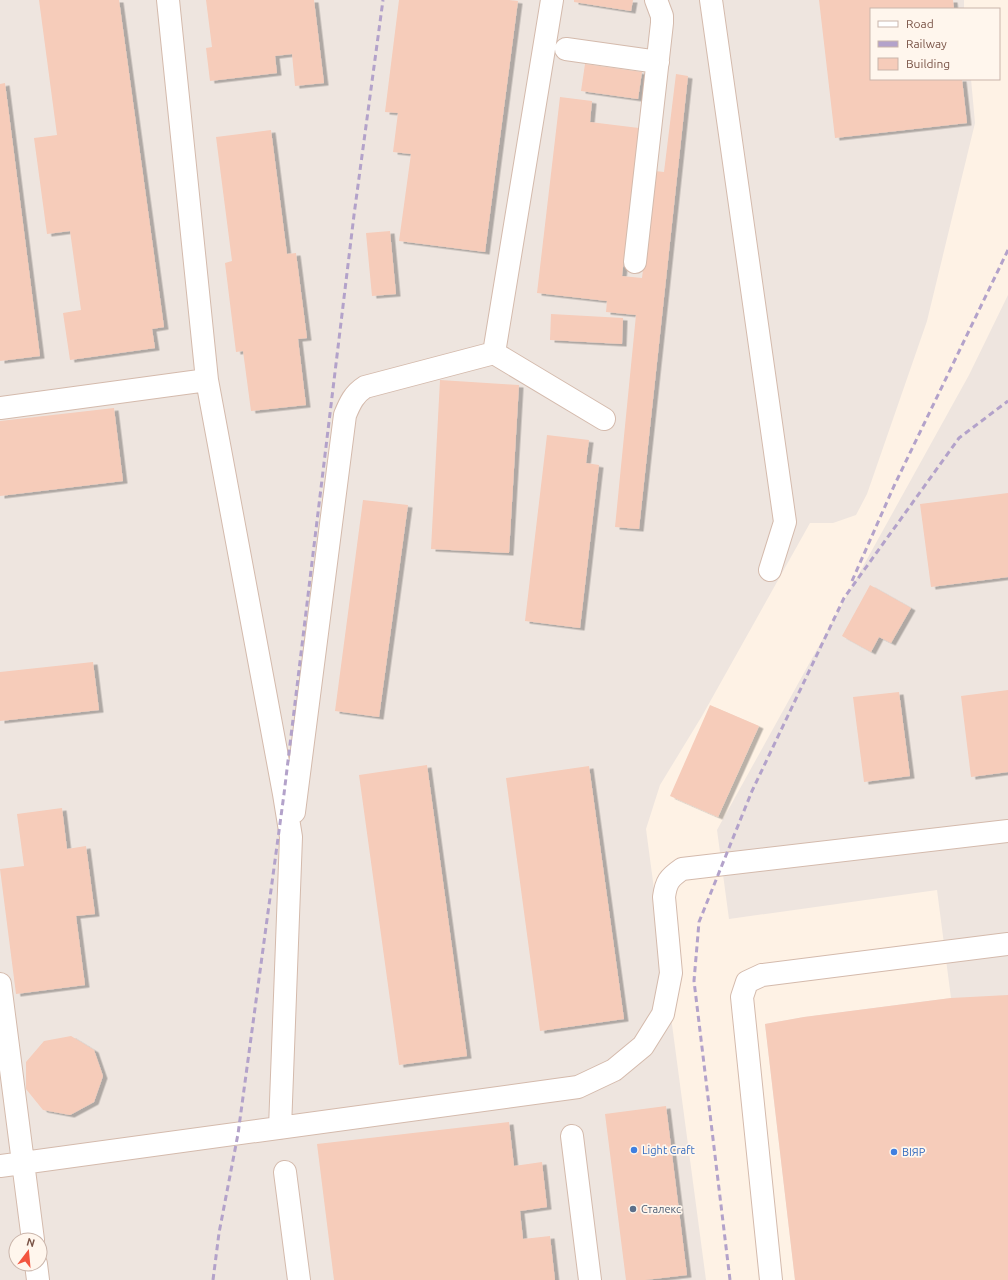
<svg xmlns="http://www.w3.org/2000/svg" width="1008" height="1280" font-family="Ubuntu,sans-serif">
	<defs>
		<filter id="shadow"><feDropShadow dx="4.5" dy="2.5" stdDeviation="0" flood-color="#0004"/></filter>
	</defs>
	<rect width="100%" height="100%" fill="#fef2e5"/>
	<!-- industrial -->
	<path fill="#eee5df" fill-rule="evenodd" d="M0 0H964V9H871V79H971L975 123 927 321 867 494 856 515 833 523H810L702 716 660 785 646 829 706 1280H0ZM16 1240H40V1264H16Z
		M1008 295V1280H795L765 1024 804 1017 951 998 937 890 729 919 717 830 969 375Z"/>
	<!-- building -->
	<path fill="#f6ccba" filter="url(#shadow)" d="M39 0H119L164 327 152 329 155 348 70 360 63 313 81 310 70 231 47 234 34 138 57 135Z
		M206 0H314L324 83 295 86 292 54 275 56 277 73 210 81 206 48 212 47Z
		M399 0H509L518 1 485 252 399 241 411 154 393 152 398 113 385 112Z
		M574 0H633L631 11 574 2Z
		M819 0H953L954 9H871V79H962L967 123 835 138Z
		M585 64 642 72 638 99 581 91Z
		M676 74 688 76 639 529 615 527 636 315 606 312 607 301 537 293 560 97 592 101 590 122 639 128 622 276 642 278 655 171 664 172Z
		M5 83 40 356 0 361V84Z
		M271 130 287 254 296 253 307 338 298 339 306 405 251 411 243 351 236 352 225 263 232 261 216 137Z
		M390 231 396 294 372 296 366 233Z
		M551 314 623 318 622 344 550 340Z
		M440 380 519 385 509 553 431 549Z
		M114 408 123 481 0 496V421Z
		M547 435 589 440 586 463 599 465 580 628 525 621Z
		M1008 493V577L931 587 920 504Z
		M363 500 408 505 379 717 335 711Z
		M870 585 911 608 891 643 879 637 871 652 842 636Z
		M93 662 99 710 0 721V672Z
		M1008 690V772L971 777 961 696Z
		M899 692 910 776 864 782 853 697Z
		M710 705 759 726 718 817 670 796Z
		M427 765 467 1056 399 1065 359 775Z
		M589 766 624 1019 540 1031 506 778Z
		M62 808 67 849 86 846 95 914 76 916 85 985 16 994 0 869 24 866 17 814Z
		M1008 995V1280H795L765 1024 804 1017 951 998Z
		M71 1036 94 1050 103 1076 94 1102 70 1115 43 1110 26 1089V1062L44 1041Z
		M666 1106 687 1275 645 1280H626L605 1114Z
		M509 1122 514 1166 542 1162 547 1207 520 1211 523 1239 550 1236 555 1280H334L317 1144Z"/>
	<g fill="none" stroke-linecap="round" stroke-linejoin="round">
		<defs>
			<path id="minor" d="M168 0 207 380 284 794 291 837 280 1128
				M711 0 785 522 770 570
				M566 49 658 62
				M635 262 662 23V16L656 0
				M494 353 604 419
				M0 408 207 380
				M294 812 345 415C350 403 354 394 365 387L494 353 552 0
				M0 984 33 1240
				M572 1136 590 1280
				M0 1166 578 1087 614 1070 643 1046 663 1014 671 973 664 897C666 882 669 878 682 869L1008 831
				M285 1172 299 1280
				M36 1264 38 1280
				M771 1280 742 997 747 982 762 975 1008 944"/>
		</defs>
		<!-- minor casing -->
		<use href="#minor" stroke="#d4baac" stroke-width="24"/>
		<!-- minor -->
		<use href="#minor" stroke="#fff" stroke-width="22"/>
		<!-- rail -->
		<path stroke="#b3a2ca" stroke-width="3" stroke-dasharray="6 4" stroke-linecap="butt" d="M852 581 894 486 1008 250
			M213 1280 219 1233 238 1134 284 794 354 215 383 0
			M730 1280 694 981 699 922 752 791 844 598 959 438 1008 401"/>
	</g>
	<!-- markers -->
	<g fill="#3f7fe0" stroke="#fff6ed" stroke-width="1.5">
		<circle cx="634" cy="1150" r="4"/>
		<circle cx="894" cy="1152" r="4"/>
	</g>
	<circle fill="#5c6f8a" stroke="#fff6ed" stroke-width="1.5" cx="633" cy="1209" r="4"/>
	<g text-anchor="middle" stroke-width="3.5" stroke-linejoin="round" paint-order="stroke">
		<!-- shop labels -->
		<g font-size="11" fill="#366cbe" stroke="#fff6ed" text-anchor="start">
			<text x="642" y="1154">Light Craft</text>
			<text x="902" y="1156">ВІЯР</text>
		</g>
		<!-- service labels -->
		<g font-size="11" fill="#4e5e75" stroke="#fff6ed" text-anchor="start">
			<text x="641" y="1213">Сталекс</text>
		</g>
	</g>
	<!-- legend -->
	<rect x="870" y="8" width="130" height="72" fill="#fff6ed" stroke="#cab5ab"/>
	<rect x="878" y="21" width="20" height="6" fill="#ffffff" stroke="#cab5ab"/>
	<text x="906" y="28" font-size="12" fill="#7a5447">Road</text>
	<rect x="878" y="41" width="20" height="6" fill="#b3a2ca" stroke="#cab5ab"/>
	<text x="906" y="48" font-size="12" fill="#7a5447">Railway</text>
	<rect x="878" y="58" width="20" height="12" fill="#f6ccba" stroke="#cab5ab"/>
	<text x="906" y="68" font-size="12" fill="#7a5447">Building</text>
	<!-- north arrow -->
	<g transform="translate(28 1252) rotate(16)"><circle r="19" fill="#fff6ed" stroke="#cab5ab"/>
	<path d="M0-3L7 15L0 10L-7 15Z" fill="#f3553f"/>
	<text y="-6" font-size="11" font-weight="bold" text-anchor="middle" fill="#7a5447">N</text>
	</g>
</svg>
